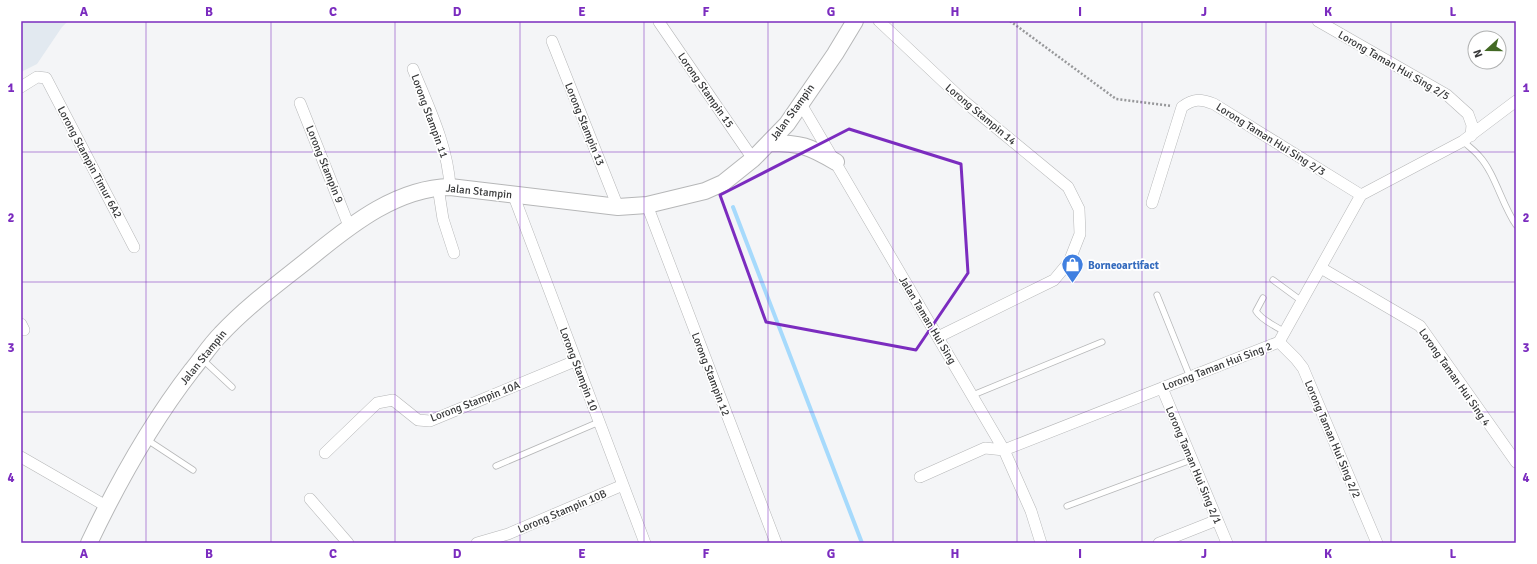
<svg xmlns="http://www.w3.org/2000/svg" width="1537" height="564" font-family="Signika,sans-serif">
	<rect width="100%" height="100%" fill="#f4f5f7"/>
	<!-- built -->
	<path fill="#e2e9f0" d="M21 21H68L62 27 37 64 21 72Z"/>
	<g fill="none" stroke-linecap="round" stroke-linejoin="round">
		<!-- stream -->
		<path stroke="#a6dafc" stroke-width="4" d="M733 207 862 543"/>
		<defs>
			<path id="lane" d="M1463 141C1468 146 1475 151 1479 156 1495 173 1502 205 1516 225
				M1273 280 1303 302
				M1157 295 1190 377
				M1263 298 1256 311C1262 321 1275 325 1284 332
				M202 359 232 387
				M973 395 1102 342
				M146 439 193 470
				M496 466 599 422
				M1067 506 1191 460"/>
			<path id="street" d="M879 21 965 102 1068 187 1079 209 1080 234 1069 262 1054 280 938 337
				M1318 21 1447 95 1468 114 1472 125 1471 136
				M659 22 753 159
				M552 41 618 207
				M413 69C428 106 448 146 450 187
				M21 87 37 77 46 78 134 247
				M300 103 349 226
				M801 104 1004 450 1031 511 1041 543
				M438 187 443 219 454 253
				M513 194 645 543
				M1152 203 1182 107C1194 98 1201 99 1214 104L1361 195
				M647 205 776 543
				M1321 268 1420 326 1516 462
				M21 324 24 330
				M1279 342 1296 359 1303 368 1377 543
				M1162 388 1227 543
				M325 453 377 403 393 400 418 420 430 421 575 361
				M21 457 106 506
				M920 477 985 448 1004 450 1279 342 1361 195 1463 141 1516 101
				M310 499 348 543
				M477 543 508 534 623 485
				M1159 543 1217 520"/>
			<path id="secondary" d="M769 143C801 143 809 146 836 162
				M89 543C118 482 151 423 192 370 202 358 210 345 221 334 249 304 283 280 315 254 353 223 398 188 450 187L618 207 647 205 705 191 723 183 753 159 787 124 835 54 855 21"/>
		</defs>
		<!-- lane casing -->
		<use href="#lane" stroke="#b6b7b8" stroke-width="7"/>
		<!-- street casing -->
		<use href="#street" stroke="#b6b7b8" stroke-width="12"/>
		<!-- secondary casing -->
		<use href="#secondary" stroke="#b6b7b8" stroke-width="18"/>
		<!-- path -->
		<path stroke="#97989a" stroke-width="2.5" stroke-dasharray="2 2" stroke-linecap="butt" d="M1010 21 1116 99 1172 106"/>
		<!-- lane -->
		<use href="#lane" stroke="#fff" stroke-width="5.5"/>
		<!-- street -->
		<use href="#street" stroke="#fff" stroke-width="11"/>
		<!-- secondary -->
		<use href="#secondary" stroke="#fff" stroke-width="16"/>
	</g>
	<!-- marked area -->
	<path fill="none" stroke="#7b2cbf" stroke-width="3" stroke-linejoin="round" d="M849 129 961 164 968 273 916 350 766 322 720 195Z"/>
	<!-- grid -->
	<path fill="none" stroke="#7b2cbf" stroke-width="1" stroke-opacity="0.55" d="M146 21V543M271 21V543M395 21V543M520 21V543M644 21V543M768 21V543M893 21V543M1017 21V543M1142 21V543M1266 21V543M1391 21V543M21 152H1516M21 282H1516M21 412H1516"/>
	<!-- icons -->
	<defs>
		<symbol id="shop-pin" viewBox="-11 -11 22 30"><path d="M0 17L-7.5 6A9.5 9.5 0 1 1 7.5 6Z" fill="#3f7fe0" stroke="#fff"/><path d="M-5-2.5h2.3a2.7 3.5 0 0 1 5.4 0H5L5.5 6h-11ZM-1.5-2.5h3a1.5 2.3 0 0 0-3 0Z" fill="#fff"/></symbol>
	</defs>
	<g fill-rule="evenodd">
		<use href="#shop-pin" x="1060" y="252" width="25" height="34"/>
	</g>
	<g text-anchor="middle" stroke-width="3.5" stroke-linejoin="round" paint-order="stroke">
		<!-- street labels -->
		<g font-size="11" fill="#38393a" stroke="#fff">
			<text transform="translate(1394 65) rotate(30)" y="4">Lorong Taman Hui Sing 2/5</text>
			<text transform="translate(706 90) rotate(55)" y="4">Lorong Stampin 15</text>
			<text transform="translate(792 112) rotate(-54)" y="4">Jalan Stampin</text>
			<text transform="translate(981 114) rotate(40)" y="4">Lorong Stampin 14</text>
			<text transform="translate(430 116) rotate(70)" y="4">Lorong Stampin 11</text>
			<text transform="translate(585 124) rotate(68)" y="4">Lorong Stampin 13</text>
			<text transform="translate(1271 139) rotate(32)" y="4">Lorong Taman Hui Sing 2/3</text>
			<text transform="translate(90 162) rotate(62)" y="4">Lorong Stampin Timur 6A2</text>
			<text transform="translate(325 164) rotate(68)" y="4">Lorong Stampin 9</text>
			<text transform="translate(479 191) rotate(6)" y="4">Jalan Stampin</text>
			<text transform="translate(928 320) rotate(59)" y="4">Jalan Taman Hui Sing</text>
			<text transform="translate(203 357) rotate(-51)" y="4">Jalan Stampin</text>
			<text transform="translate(1217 366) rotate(-21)" y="4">Lorong Taman Hui Sing 2</text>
			<text transform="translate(579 369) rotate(69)" y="4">Lorong Stampin 10</text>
			<text transform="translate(711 374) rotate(69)" y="4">Lorong Stampin 12</text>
			<text transform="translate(1455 377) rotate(55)" y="4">Lorong Taman Hui Sing 4</text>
			<text transform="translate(475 401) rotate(-21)" y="4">Lorong Stampin 10A</text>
			<text transform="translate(1333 439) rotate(67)" y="4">Lorong Taman Hui Sing 2/2</text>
			<text transform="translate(1194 465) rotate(67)" y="4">Lorong Taman Hui Sing 2/1</text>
			<text transform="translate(562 511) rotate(-23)" y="4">Lorong Stampin 10B</text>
		</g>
		<!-- shop labels -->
		<g font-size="11" font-weight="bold" fill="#366cbe" stroke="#fff" text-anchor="start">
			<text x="1088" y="269">Borneoartifact</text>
		</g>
	</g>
	<!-- border -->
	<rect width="1537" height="564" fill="none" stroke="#ffffff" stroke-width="44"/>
	<!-- north arrow -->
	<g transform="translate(1487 50) rotate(249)"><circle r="19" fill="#ffffff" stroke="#afb0b0"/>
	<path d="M0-3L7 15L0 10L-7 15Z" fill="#436924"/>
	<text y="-6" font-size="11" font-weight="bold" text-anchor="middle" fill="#38393a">N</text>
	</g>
	<rect x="22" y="22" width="1493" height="520" fill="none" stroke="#7b2cbf" stroke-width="1.5"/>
	<g font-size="13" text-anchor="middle" font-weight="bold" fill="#7b2cbf">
		<text x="84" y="16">A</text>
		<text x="209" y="16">B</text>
		<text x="333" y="16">C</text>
		<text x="457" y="16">D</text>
		<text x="582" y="16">E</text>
		<text x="706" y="16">F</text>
		<text x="831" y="16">G</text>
		<text x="955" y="16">H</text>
		<text x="1080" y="16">I</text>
		<text x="1204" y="16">J</text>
		<text x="1328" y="16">K</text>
		<text x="1453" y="16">L</text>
		<text x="11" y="92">1</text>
		<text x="1526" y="92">1</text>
		<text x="11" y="222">2</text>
		<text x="1526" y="222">2</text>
		<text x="11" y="352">3</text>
		<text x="1526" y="352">3</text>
		<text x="11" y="482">4</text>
		<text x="1526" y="482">4</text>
		<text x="84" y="558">A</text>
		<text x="209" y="558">B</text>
		<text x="333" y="558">C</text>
		<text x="457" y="558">D</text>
		<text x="582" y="558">E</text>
		<text x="706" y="558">F</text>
		<text x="831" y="558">G</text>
		<text x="955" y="558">H</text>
		<text x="1080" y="558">I</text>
		<text x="1204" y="558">J</text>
		<text x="1328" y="558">K</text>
		<text x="1453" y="558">L</text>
	</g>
</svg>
